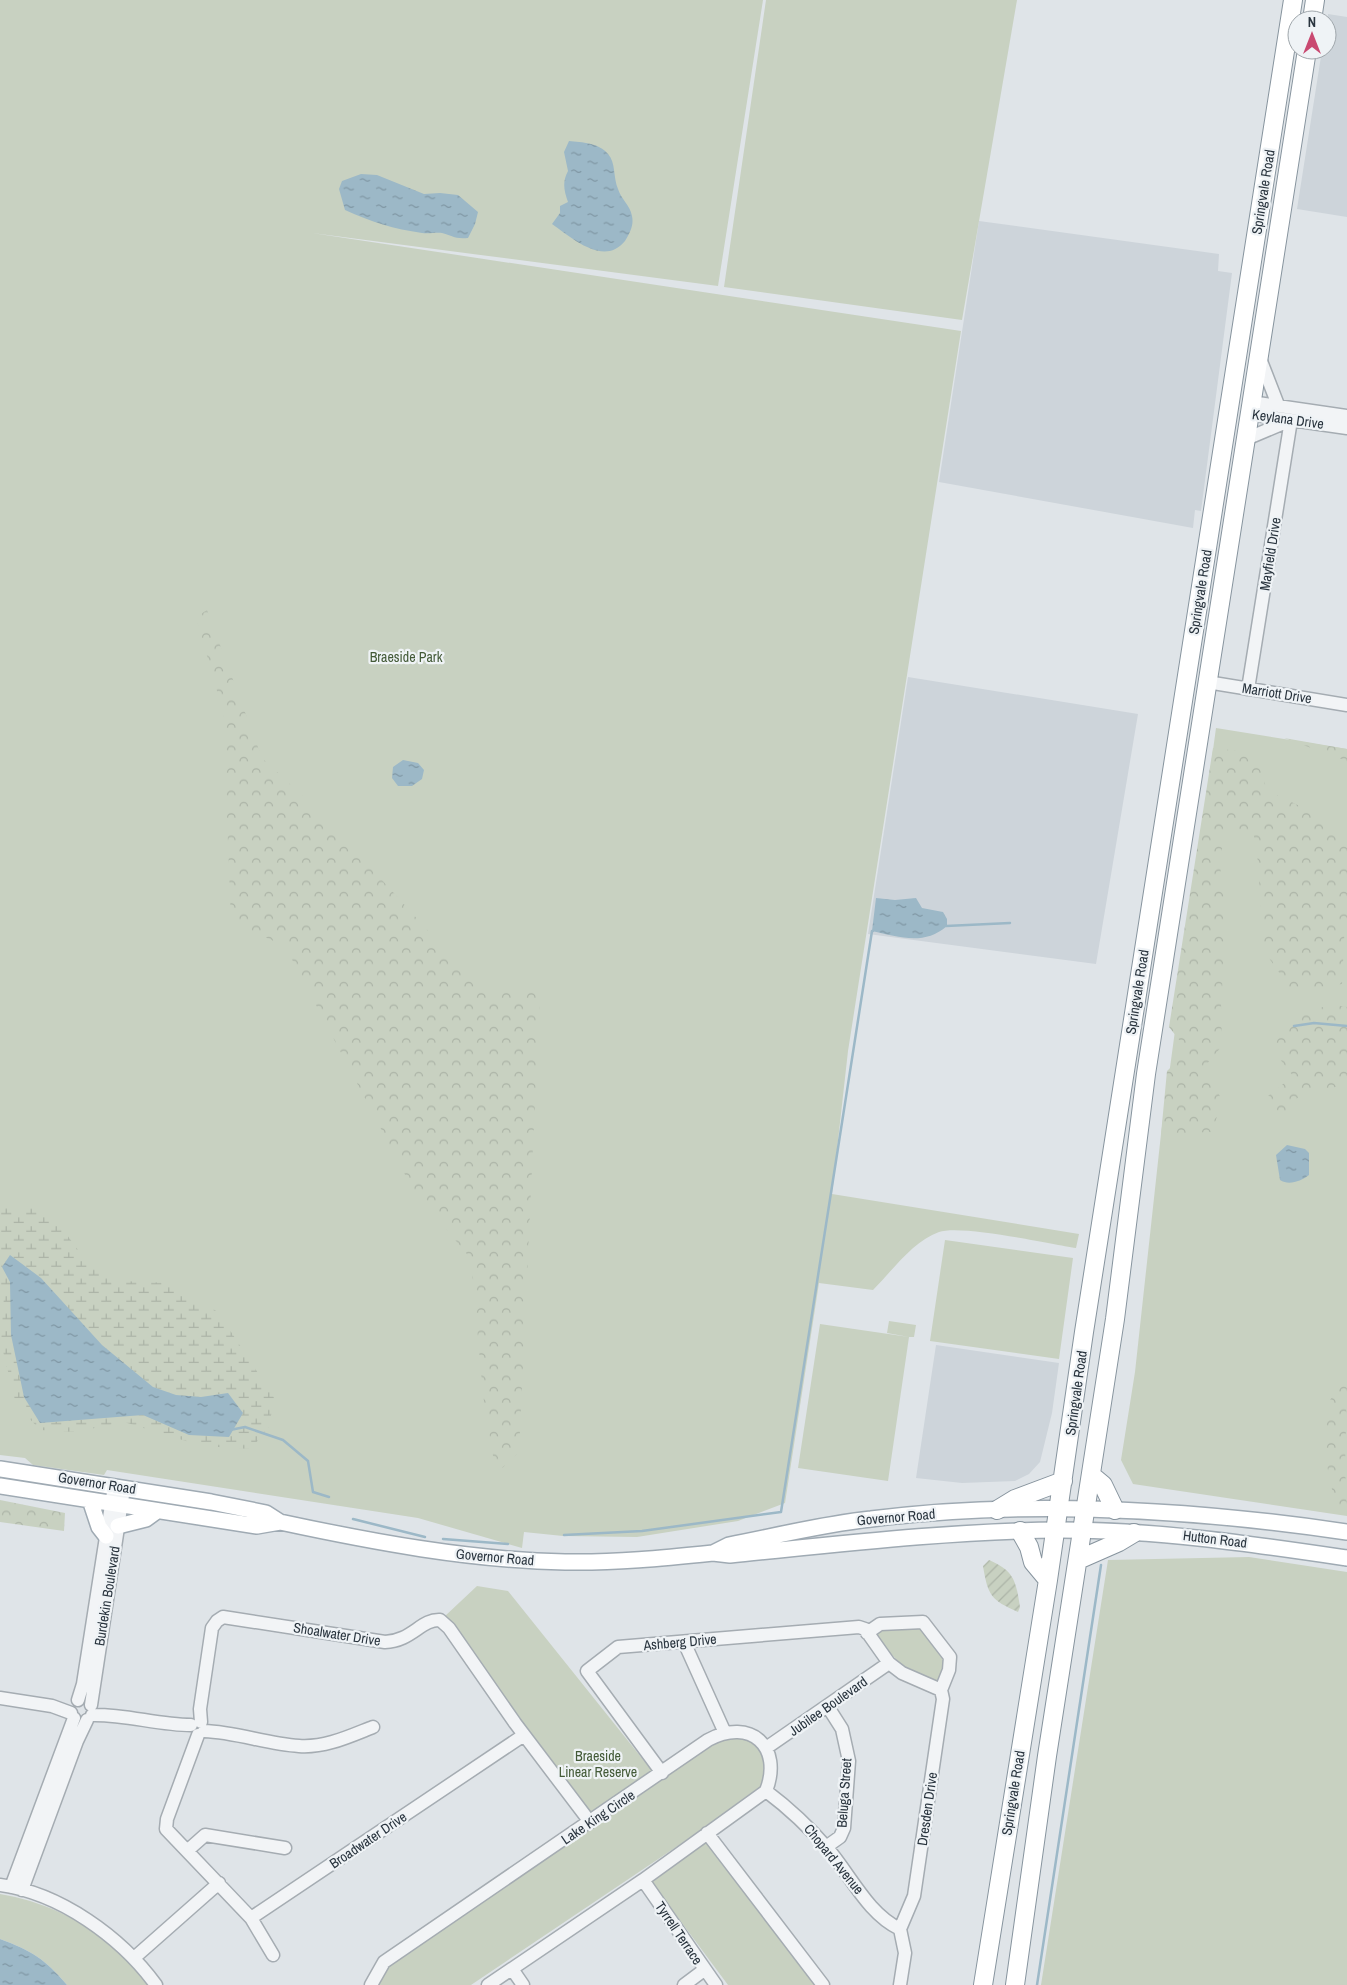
<svg xmlns="http://www.w3.org/2000/svg" width="1347" height="1985" font-family="'Archivo Narrow',sans-serif">
	<defs>
		<pattern id="forest-crowns" width="20" height="18" patternUnits="userSpaceOnUse" patternTransform="scale(1.25)"><rect width="20" height="18" fill="#c8d1c1"/><path d="M2 6a3 3 0 1 1 6 0M12 15a3 3 0 1 1 6 0" fill="none" stroke="#acb4a7"/></pattern>
		<pattern id="wetland-marsh" width="20" height="14" patternUnits="userSpaceOnUse" patternTransform="scale(1.25)"><rect width="20" height="14" fill="#c8d1c1"/><path d="M1 5h8M5 5V1M11 12h8M15 12V8" fill="none" stroke="#acb4a7"/></pattern>
		<pattern id="garden-furrows" width="10" height="10" patternUnits="userSpaceOnUse" patternTransform="scale(1.25)"><rect width="10" height="10" fill="#c8d1c1"/><path d="M-1 1l2-2M0 10L10 0M9 11l2-2" fill="none" stroke="#acb4a7"/></pattern>
		<pattern id="water-ripples" width="26" height="14" patternUnits="userSpaceOnUse" patternTransform="scale(1.25)"><rect width="26" height="14" fill="#9cb8c7"/><path d="M2 4q2-2 4 0t4 0M15 11q2-2 4 0t4 0" fill="none" stroke="#7f96a3"/></pattern>
	</defs>
	<rect width="100%" height="100%" fill="#dfe4e8"/>
	<!-- built -->
	<path fill="#cdd4da" d="M1328 14 1347 17V217L1297 209 1322 50H1327Z
		M979 221 1219 254 1218 271 1232 273 1201 511 1195 510 1193 528 939 482Z
		M908 677 1138 714 1096 964 868 934Z
		M936 1345 1059 1363 1052 1413 1040 1462 1029 1474 1015 1481 962 1483 916 1478Z"/>
	<!-- green -->
	<path fill="#c8d1c1" d="M0 0H763L718 286 312 233 961 331 848 1051 832 1194 1079 1234 1076 1248C1049 1244 961 1224 939 1232 913 1241 892 1271 873 1290L819 1283 785 1503 738 1521 637 1537 563 1536 524 1532 522 1548 418 1518 107 1470 104 1475 33 1465 25 1458 0 1455Z
		M766 0H1017L962 320 724 287Z
		M1216 728 1347 749V1516L1133 1484 1121 1460 1135 1372 1161 1134Z
		M945 1240 1073 1258 1059 1359 930 1341Z
		M889 1321 916 1325 914 1337H909L888 1481 798 1468 820 1324 909 1337 887 1333Z
		M1249 1557 1347 1572V1985H1041L1108 1560Z
		M477 1586 508 1591 653 1772 590 1816 444 1617Z
		M918 1624 945 1654 942 1679C916 1687 888 1651 874 1634L878 1628Z
		M739 1734 760 1745 769 1769 758 1792 471 1985H374L388 1963 706 1745Z
		M707 1838 817 1985H728L650 1880Z
		M0 1894C41 1901 79 1918 111 1944 126 1955 138 1971 151 1985H67C45 1959 32 1951 0 1939Z"/>
	<!-- forest -->
	<path fill="url(#forest-crowns)" d="M207 610 262 758 324 816 478 986 540 993 519 1452 496 1474 483 1395 471 1259 412 1188 285 946 231 922 223 712 196 617Z
		M1284 738 1347 749V762L1344 760Z
		M1213 748 1255 753 1267 790 1320 816 1347 846V918L1345 920 1342 984 1292 991 1264 951 1257 851 1253 831 1229 828 1219 858 1227 920 1221 1002 1222 1046 1206 1065 1222 1101 1212 1132 1161 1134 1167 1071 1188 1051 1169 1027Z
		M1330 1004 1347 1007V1085L1302 1093 1281 1116 1268 1096 1293 1076 1272 1049 1285 1023Z
		M1347 1381 1345 1467 1347 1512 1336 1508C1329 1470 1307 1408 1347 1381Z
		M0 1500 65 1513 64 1531 0 1522Z"/>
	<!-- wetland -->
	<path fill="url(#wetland-marsh)" fill-rule="evenodd" d="M0 1206 41 1209 61 1227 87 1262 121 1281 169 1283 218 1312 275 1399 268 1428 251 1449 202 1446 124 1422 75 1432 40 1430 16 1404 1 1343 4 1296H0ZM10 1281 72 1315 102 1345 153 1387 176 1395 201 1397 228 1393 189 1435 143 1415 40 1423 11 1299Z"/>
	<!-- garden -->
	<path fill="url(#garden-furrows)" d="M989 1560C1015 1571 1016 1582 1020 1607L1018 1612C991 1600 988 1596 983 1566Z"/>
	<!-- water -->
	<path fill="url(#water-ripples)" d="M569 141C582 142 599 143 608 154 616 163 613 177 618 189 621 199 630 205 632 216 634 225 630 233 625 241 604 267 572 238 552 224L560 213V206L568 202C564 191 562 182 568 171L564 152Z
		M361 174 377 175 424 194 440 193 458 195 478 212 475 224 468 238C453 239 454 236 442 233 436 232 429 234 422 233 394 229 371 222 345 210L339 189 342 181Z
		M403 760 418 763 424 770 422 779 412 786H398L392 778 393 767Z
		M876 898 895 900 916 898 922 908 943 912 947 919V926C924 946 899 937 872 931Z
		M1287 1145 1305 1149 1309 1153V1175C1301 1181 1289 1186 1280 1180L1276 1155Z
		M10 1255 41 1278 102 1345 153 1387 176 1395 201 1397 228 1393 243 1413 229 1437 189 1435 143 1415 40 1423 24 1397 11 1335 10 1282 2 1267Z
		M0 1939C32 1951 45 1959 67 1985H0Z"/>
	<g fill="none" stroke-linecap="round" stroke-linejoin="round">
		<!-- stream -->
		<path stroke="#9cb8c7" stroke-width="2.5" d="M946 926 1010 923
			M1294 1026 1314 1023 1347 1026
			M230 1430 245 1427 283 1440 308 1461 313 1492 329 1497
			M353 1519 425 1537
			M564 1535 642 1531 781 1512 872 931H873
			M443 1539 508 1544
			M1037 1985 1101 1565"/>
		<defs>
			<path id="minor" d="M1259 356 1278 405
				M1251 402 1347 416
				M1249 414 1347 428
				M1246 439 1291 420
				M1207 682 1347 705
				M1248 689 1291 420
				M867 1633 880 1624 923 1622 950 1657 949 1670 941 1690
				M684 1642 725 1733
				M0 1698 52 1706 71 1713
				M78 1700 83 1684 114 1486
				M91 1705 124 1488
				M92 1715C125 1714 158 1725 191 1725
				M201 1722 200 1709 212 1628 217 1621 223 1617 385 1642C412 1641 421 1619 440 1620L449 1628 515 1723 590 1822
				M204 1731C236 1732 267 1744 299 1746 325 1748 350 1736 373 1727
				M198 1735 167 1819 166 1829 251 1918 524 1735
				M766 1748 889 1663
				M662 1773 587 1671 618 1647 859 1627 865 1629 889 1663 902 1673 941 1690 943 1699 914 1896 900 1929 905 1953 900 1985
				M766 1791C790 1809 809 1827 828 1849 851 1876 868 1914 900 1929
				M707 1833 823 1985
				M826 1847 840 1837 844 1828 849 1761 842 1729 828 1707
				M187 1851 205 1835 285 1848
				M643 1880 716 1985
				M0 1885C60 1893 121 1937 156 1985
				M11 1887 74 1718
				M22 1890 77 1741 87 1720
				M251 1918 273 1955
				M134 1958 219 1883
				M512 1969 523 1985
				M371 1985 384 1962 708 1740C751 1717 783 1747 766 1791L643 1880 488 1985
				M684 1985 704 1970"/>
			<path id="major" d="M0 1469 211 1502 266 1513 280 1522C373 1542 469 1560 565 1562 614 1563 664 1558 713 1553L730 1555C840 1544 950 1531 1061 1530 1158 1530 1252 1544 1347 1558
				M0 1486 257 1526 280 1522
				M90 1500 99 1527 106 1536
				M118 1526 146 1519 157 1511
				M713 1553 729 1545C776 1536 823 1524 871 1519 1028 1499 1190 1509 1347 1532"/>
			<path id="highway" d="M1312 20 1315 0
				M1091 1475 1103 1485 1115 1510
				M997 1510 1015 1499 1063 1481
				M1020 1531 1029 1547 1033 1562 1048 1580
				M1078 1560 1119 1542 1134 1533
				M983 1985 1048 1580 1084 1332 1293 0
				M1015 1985 1047 1756 1115 1319 1146 1074 1307 50"/>
		</defs>
		<!-- minor casing -->
		<use href="#minor" stroke="#a5acb2" stroke-width="15"/>
		<!-- major casing -->
		<use href="#major" stroke="#9faab3" stroke-width="18"/>
		<!-- highway casing -->
		<use href="#highway" stroke="#87949e" stroke-width="20"/>
		<!-- minor -->
		<use href="#minor" stroke="#f2f4f6" stroke-width="12"/>
		<!-- major -->
		<use href="#major" stroke="#fff" stroke-width="15"/>
		<!-- highway -->
		<use href="#highway" stroke="#fff" stroke-width="18"/>
	</g>
	<g text-anchor="middle" stroke-width="4.5" stroke-linejoin="round" paint-order="stroke">
		<!-- street labels -->
		<g font-size="14" fill="#29343e" stroke="#eff3f6">
			<text transform="translate(1263 192) rotate(-81)" y="5">Springvale Road</text>
			<text transform="translate(1288 419) rotate(8)" y="5">Keylana Drive</text>
			<text transform="translate(1270 554) rotate(-81)" y="5">Mayfield Drive</text>
			<text transform="translate(1200 592) rotate(-81)" y="5">Springvale Road</text>
			<text transform="translate(1277 693) rotate(9)" y="5">Marriott Drive</text>
			<text transform="translate(1137 992) rotate(-81)" y="5">Springvale Road</text>
			<text transform="translate(1076 1393) rotate(-82)" y="5">Springvale Road</text>
			<text transform="translate(97 1483) rotate(9)" y="5">Governor Road</text>
			<text transform="translate(896 1517) rotate(-5)" y="5">Governor Road</text>
			<text transform="translate(1215 1539) rotate(7)" y="5">Hutton Road</text>
			<text transform="translate(495 1557) rotate(5)" y="5">Governor Road</text>
			<text transform="translate(107 1596) rotate(-81)" y="5">Burdekin Boulevard</text>
			<text transform="translate(337 1634) rotate(9)" y="5">Shoalwater Drive</text>
			<text transform="translate(680 1642) rotate(-5)" y="5">Ashberg Drive</text>
			<text transform="translate(828 1706) rotate(-35)" y="5">Jubilee Boulevard</text>
			<text transform="translate(844 1793) rotate(-86)" y="5">Beluga Street</text>
			<text transform="translate(1013 1793) rotate(-81)" y="5">Springvale Road</text>
			<text transform="translate(927 1809) rotate(-82)" y="5">Dresden Drive</text>
			<text transform="translate(598 1817) rotate(-34)" y="5">Lake King Circle</text>
			<text transform="translate(368 1840) rotate(-34)" y="5">Broadwater Drive</text>
			<text transform="translate(834 1859) rotate(51)" y="5">Chopard Avenue</text>
			<text transform="translate(679 1933) rotate(56)" y="5">Tyrrell Terrace</text>
		</g>
		<!-- park labels -->
		<g font-size="14" fill="#435a37" stroke="#eff3f6">
			<text x="406" y="662">Braeside Park</text>
			<text x="598" y="1761">Braeside<tspan x="598" dy="16">Linear Reserve</tspan></text>
		</g>
	</g>
	<!-- north arrow -->
	<g transform="translate(1312 35)"><circle r="24" fill="#eff3f6" stroke="#a0a7ac"/>
	<path d="M0-4L9 19L0 12L-9 19Z" fill="#c94971"/>
	<text y="-8" font-size="14" font-weight="bold" text-anchor="middle" fill="#29343e">N</text>
	</g>
</svg>
